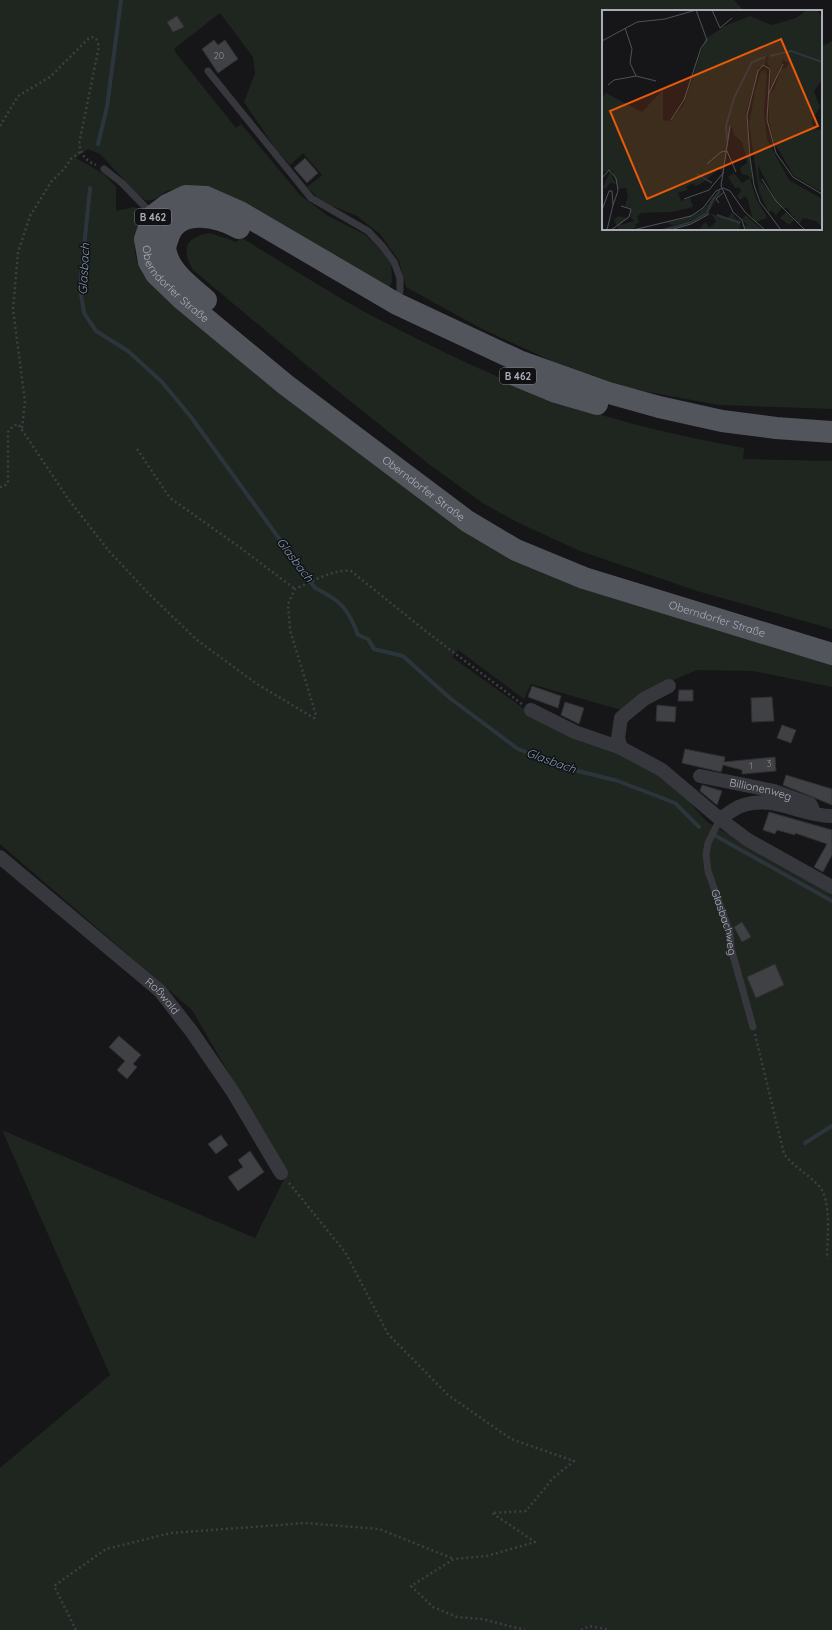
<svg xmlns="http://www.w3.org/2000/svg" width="832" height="1630" font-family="Quicksand,sans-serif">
	<rect width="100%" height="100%" fill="#161618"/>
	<!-- green -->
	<path fill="#1e261f" d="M0 0H734L744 11H603V229H821V47L832 41V409L719 405 632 389 552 361 482 329 406 287 399 261 380 234 357 216 330 205 318 198 307 187 322 175 303 153 290 165 275 148 244 102 255 73 253 57 220 13 174 49 176 53 236 128 241 124 300 195 328 216 364 234 383 252 391 264 392 280 389 289 183 187 167 191 155 199 147 201 139 196 100 154 88 149 76 158 104 174 116 187V211L134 207 142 211 144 215C133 238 130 257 146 278L485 540 832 663V687L753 671 697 670 652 689 621 710 531 684 524 699 458 650 452 657 545 724 628 758 653 772 677 788 707 822 832 892V1630H0V1468L110 1375 2 1130 255 1238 287 1173 192 1010 0 844Z
		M210 233 237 242 240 237C289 266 338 299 388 324 436 349 484 372 534 392 601 418 673 435 744 448L743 459 832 461V629L697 591 580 551 517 522 484 504 430 465 334 388 193 270C181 249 185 237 210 233Z"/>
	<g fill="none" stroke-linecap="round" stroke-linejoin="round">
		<!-- stream -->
		<path stroke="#2c353c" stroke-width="4" d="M98 144 107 107 121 0
			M90 188 80 288 84 313 96 331 128 351 162 382 191 417 315 588C340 600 348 608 358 635L368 639 374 649 403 656 451 699 518 749 566 768 618 781 675 803 699 827
			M716 836 832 901
			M805 1143 832 1126"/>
	</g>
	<!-- building -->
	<path fill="#404145" stroke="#303034" d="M177 16 184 27 173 32 167 22Z
		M214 40 218 45 225 40 238 59 218 73 202 49Z
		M305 158 318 173 307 183 294 168Z
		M532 686 561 696 558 708 528 697Z
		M679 690H693V701H678Z
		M772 697 774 721 752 722 751 698Z
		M565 702 584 708 579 724 561 715Z
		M657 705 676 707 675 722 656 721Z
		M782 725 796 730 791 743 777 738Z
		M685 749 725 757 724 762 775 757 776 771 742 774V770L723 765 721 772 682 763Z
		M786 775 832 789V805L783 785Z
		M702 785 722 791 717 805 700 791Z
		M769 812 832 830V855L823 872 814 867 827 844 795 833V835L777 830 775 834 763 830Z
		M742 922 751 937 742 942 734 927Z
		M775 964 784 985 756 998 747 977Z
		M119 1036 141 1055 133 1064 137 1067 127 1079 117 1070 125 1061 109 1047Z
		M221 1135 228 1145 216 1154 208 1144Z
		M250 1151 264 1172 238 1191 228 1177 243 1167 238 1160Z"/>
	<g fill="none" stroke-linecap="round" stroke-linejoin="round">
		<!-- path -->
		<path stroke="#3d3f44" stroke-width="2.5" stroke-dasharray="2 3" stroke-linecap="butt" d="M0 126 18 96 50 77 90 37C97 37 97 41 99 46L79 144C82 156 85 160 96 165
			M22 428 25 402 13 309 18 252 30 216 51 182 64 169 71 159 81 151
			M137 449 170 498 238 546 295 589
			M0 487H3L8 483V432L13 426 18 424 69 500 109 551 149 594 197 640 257 684 314 718 316 715 290 630 288 604 295 589C312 582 332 569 351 571L428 633 522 704
			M755 1034 784 1154C794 1167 808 1174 819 1186 832 1200 827 1241 827 1259
			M289 1183 345 1252 388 1334 448 1395 511 1439 574 1461 553 1478 526 1511 492 1513 535 1542 487 1556 454 1559
			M76 1630 54 1586 106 1549 171 1533 305 1523 379 1529 454 1559 411 1586 433 1607 457 1617 482 1619 525 1630
			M581 1630 590 1626 610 1630"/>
		<!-- service -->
		<g stroke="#37383d" stroke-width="7">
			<path d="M208 71 311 198 368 231 383 247 394 262 400 278V290L398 302"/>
			<path d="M104 169 122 183 152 214"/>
			<path id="s1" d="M720 819 708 843 706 854 708 871 730 933 731 948 753 1027"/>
		</g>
		<!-- minor -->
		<g stroke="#37383d" stroke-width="14">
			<path d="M531 710 575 732 621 748 662 770 720 819 748 840 832 887"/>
			<path d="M621 748 618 738 621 718 644 699 669 686"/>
			<path id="s2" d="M700 776 774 791 810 804 812 807V813"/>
			<path d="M720 819C726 815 733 809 741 806 772 794 801 816 832 816"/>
			<path id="s3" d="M0 857 160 991 192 1032 233 1092 281 1173"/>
		</g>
		<!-- primary -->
		<g stroke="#53555c" stroke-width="22">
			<path d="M206 300C191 287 171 273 166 253 164 247 167 241 169 235 180 207 219 217 239 228"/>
			<path d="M515 375 556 392 597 404"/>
			<path id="s4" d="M832 432 776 428 722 421 659 407 609 393 519 361 397 304 240 212 206 197 186 196 167 205 153 216 145 239 149 262 156 274 182 299 286 385 467 521 516 550 584 578 832 654"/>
		</g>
	</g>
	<g text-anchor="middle" stroke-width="3" stroke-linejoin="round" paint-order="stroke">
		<!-- number labels -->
		<g font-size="9" fill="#8e929b">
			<text x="219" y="59">20</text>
			<text x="769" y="767">3</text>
			<text x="751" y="769">1</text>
		</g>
		<!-- shield labels -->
		<g fill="#111113" stroke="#7b7e86" stroke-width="1">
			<rect x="135" y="209" width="36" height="16" rx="3"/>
			<rect x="500" y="368" width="36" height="16" rx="3"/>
		</g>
		<g font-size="10" font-weight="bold" fill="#a8adb8">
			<text x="153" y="221">B 462</text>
			<text x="518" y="380">B 462</text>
		</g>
		<!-- street labels -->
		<g font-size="11" fill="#a8adb8" stroke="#111113">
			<text dy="4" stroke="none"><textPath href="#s4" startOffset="816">Oberndorfer Straße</textPath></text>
			<text dy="4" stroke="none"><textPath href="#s4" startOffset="1140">Oberndorfer Straße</textPath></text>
			<text dy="4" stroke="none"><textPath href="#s4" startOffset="1464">Oberndorfer Straße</textPath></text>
			<text dy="4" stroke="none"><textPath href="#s2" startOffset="62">Billionenweg</textPath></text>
			<text dy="4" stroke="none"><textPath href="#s1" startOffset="109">Glasbachweg</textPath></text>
			<text dy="4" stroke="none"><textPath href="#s3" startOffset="214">Roßwald</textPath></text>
		</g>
		<!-- water labels -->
		<g font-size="12" font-style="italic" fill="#7f9bb3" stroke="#111113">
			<text transform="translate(84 269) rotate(-87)" y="4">Glasbach</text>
			<text transform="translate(295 560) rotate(53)" y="4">Glasbach</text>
			<text transform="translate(551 761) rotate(20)" y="4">Glasbach</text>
		</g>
	</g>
	<!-- overview -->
	<g transform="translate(602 10)">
		<rect width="220" height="220" fill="#161618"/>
		<path d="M205 0H215L220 8V70L212 81 218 97 209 112 214 119 220 120V182L192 166 172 132 167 112V84L172 79 179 59 184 58 187 53 181 50 169 82V59L165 53 166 44 163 54 157 57 144 104 150 170 147 166 140 164 138 158 145 153 144 147 140 132 132 125 129 115 131 106 121 161 117 159 100 173 93 176 92 173 84 177 86 180 76 183 79 191 88 188 91 197 70 202 39 203 35 207 37 213 33 214 34 217 28 220H17L12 210 16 206 26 208 18 215 32 211 28 206 29 198 23 196 26 185 24 178 16 179 10 160 0 162V88L4 83 40 102 61 79V110L69 111 82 94 103 29 123 16 148 6 170 15 194 8ZM163 60 165 65 162 102 165 129 187 170 220 189V217L214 211 201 208 197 214 185 198H182L175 192 156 155 157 169 180 198 174 205 169 200 167 203 157 182 147 114 153 81 159 61ZM8 162 14 174 8 173 4 179 1 177ZM132 163 140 173 148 168 154 188 167 211 165 208 154 212 150 207 146 190 143 186 138 190 135 186 139 181 137 177 133 178 128 170 126 167ZM120 180 106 203 126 208 130 202 134 209 139 210 137 220H97L103 212 108 218 114 211 108 203 98 207 104 203 85 212 71 215 65 213 98 202ZM184 202 192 210 187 215 178 208ZM144 205 156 216 161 220H144L141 214 146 216 140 209Z" fill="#1e261f"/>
		<path fill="none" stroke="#2c353c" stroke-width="2" d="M168 46 189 41 220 52M125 130 124 116 132 88 150 52 163 47M95 164 110 173M115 205 138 213M61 220 89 212 105 203 111 189 118 181"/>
		<path fill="none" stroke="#505258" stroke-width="1" d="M110 0 118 18 130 8M23 18 30 39 28 53 34 66 54 71M0 31 35 12 63 9 94 0M6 75 12 70 34 66M167 83 181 54M69 110 82 90 99 38 105 30 94 0M128 116 119 176 131 202 140 210 143 220M105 154 119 142 125 141 134 162M0 168 7 160 14 168 16 181 11 195M160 169 174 191 203 220M82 189 107 180 122 162M117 193 114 189 122 182M0 200 7 181H10L11 195 5 220M9 220 27 207 29 199 19 196M31 220 89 206 101 198 114 181 121 178 128 181 143 202 163 220M68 220 89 214 107 204M179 220 158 192 152 175 148 148 145 105 156 61 161 55 168 59 165 110 174 143 191 167 220 184"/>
		<path fill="#e8590c" fill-opacity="0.15" stroke="#e8590c" stroke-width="2" d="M179 29 216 116 45 189 8 101Z"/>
		<rect width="220" height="220" fill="none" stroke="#a8adb8" stroke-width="2"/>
	</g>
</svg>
